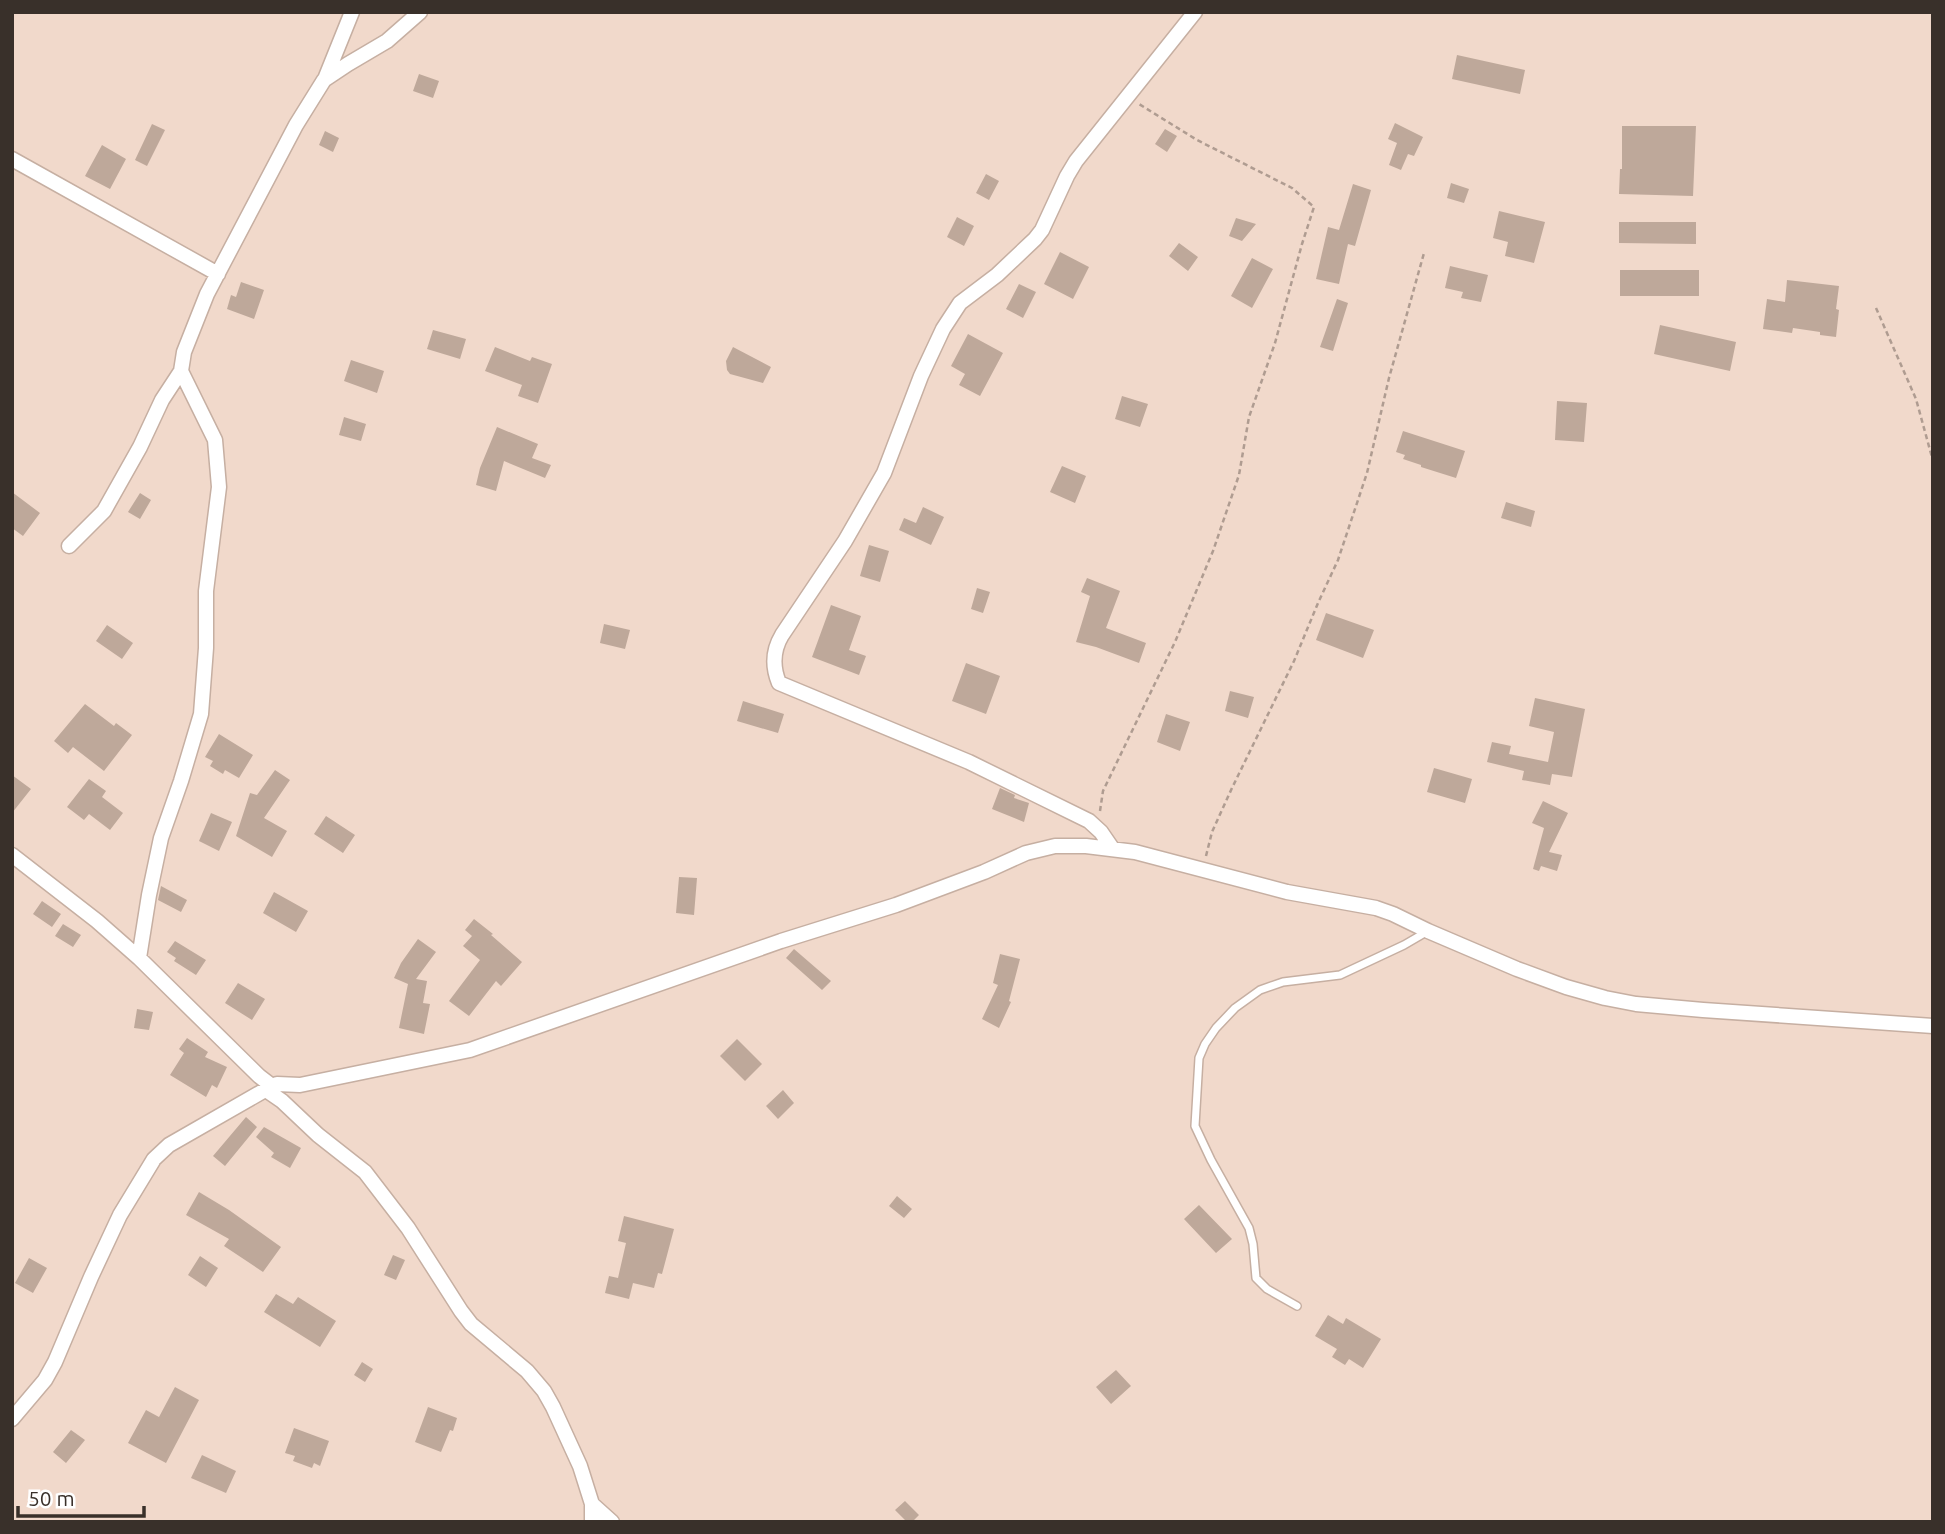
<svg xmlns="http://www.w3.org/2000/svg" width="1945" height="1534" font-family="Ubuntu,sans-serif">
	<rect width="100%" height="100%" fill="#f1d9cb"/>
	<!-- building -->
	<path fill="#bea89a" d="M1457 55 1525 70 1520 94 1452 79Z
		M419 74 439 81 433 98 413 91Z
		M1395 123 1423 137 1414 156 1408 154 1401 170 1389 165 1397 143 1388 139Z
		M152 124 165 130 147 166 135 160Z
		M1622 126H1696L1693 196 1619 194 1620 169H1622Z
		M1165 129 1177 136 1167 152 1155 144Z
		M325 131 339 138 333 152 319 145Z
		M102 145 126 159 110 189 85 176Z
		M986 174 999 181 989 200 976 193Z
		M1451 183 1469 189 1464 203 1447 198Z
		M1353 184 1371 190 1355 246 1348 244 1339 284 1316 279 1328 227 1339 230Z
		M1499 211 1545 222 1534 263 1505 256 1508 242 1493 238Z
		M957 217 974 226 964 246 947 237Z
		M1236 218 1256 224 1242 241 1229 236Z
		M1619 222H1696V244L1619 243Z
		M1179 243 1198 257 1188 271 1169 256Z
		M1060 252 1089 267 1073 299 1044 284Z
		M1252 258 1273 269 1252 308 1231 296Z
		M1450 266 1488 275 1481 302 1461 298 1463 292 1445 288Z
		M1620 270H1699V296H1620Z
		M1787 280 1839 286 1836 309 1839 310 1836 337 1820 335V332L1793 328 1792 333 1763 329 1767 299 1785 302Z
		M241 282 264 290 254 319 227 309 231 295 236 297Z
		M1019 284 1036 292 1023 318 1006 309Z
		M1337 299 1348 303 1333 351 1320 347Z
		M1660 325 1736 342 1730 371 1654 354Z
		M433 330 466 339 460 359 427 349Z
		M968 334 1003 353 980 396 959 385 965 374 951 366Z
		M495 347 530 361 532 357 552 364 538 403 518 396 522 385 485 371Z
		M733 347 771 367 763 383 730 374 727 370 726 361Z
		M351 360 384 371 377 393 344 381Z
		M1122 396 1148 404 1140 427 1115 419Z
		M1557 401 1587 403 1584 442 1555 440Z
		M344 417 366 424 361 441 339 435Z
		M497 427 538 444 532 458 551 465 545 478 504 461 496 491 476 485 480 468Z
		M1403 431 1465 451 1456 478 1421 467V465L1403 459 1405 455 1396 452Z
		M1062 466 1086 476 1075 503 1050 492Z
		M12 492 40 513 23 536 12 528Z
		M140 493 151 500 140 519 128 512Z
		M1506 502 1535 511 1531 527 1501 518Z
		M923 507 944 517 931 545 899 530 904 518 916 523Z
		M869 545 889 551 880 582 860 576Z
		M1087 578 1120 591 1106 628 1146 643 1139 663 1096 647 1076 642 1090 596 1081 592Z
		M977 588 990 592 983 613 971 609Z
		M831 605 861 616 849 650 866 656 859 675 812 657Z
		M1326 613 1374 630 1363 658 1316 640Z
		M604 624 630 630 625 649 600 643Z
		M107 625 133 643 122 659 96 641Z
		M966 663 1000 676 986 714 952 701Z
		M1230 691 1254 697 1248 718 1225 711Z
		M1535 698 1585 709 1572 777 1552 774 1550 785 1522 780 1524 771 1487 762 1492 742 1511 746 1509 754 1548 762 1554 732 1529 726Z
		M743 701 784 714 778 733 737 721Z
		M85 704 114 726 116 723 132 735 104 771 73 747 68 753 54 741Z
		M1166 714 1190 722 1180 751 1157 742Z
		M219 734 253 755 239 778 225 770 223 774 210 766 213 761 205 757Z
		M1434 768 1472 779 1465 803 1427 792Z
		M275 770 290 780 264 818 287 831 272 857 236 836 250 793 257 795Z
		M12 775 31 789 12 813Z
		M89 779 106 791 102 797 123 813 110 830 89 814 84 820 67 807Z
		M1000 788 1015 795 1014 798 1029 803 1024 822 992 809Z
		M1543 801 1568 813 1549 852 1562 855 1557 871 1541 866 1539 871 1533 869 1544 828 1532 823Z
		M211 813 232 822 219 851 199 841Z
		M326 816 355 835 343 853 314 834Z
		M679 877 697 878 694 915 676 913Z
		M161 886 187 900 181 912 158 900Z
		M274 892 308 911 296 932 263 913Z
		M42 901 61 914 52 927 33 914Z
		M474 919 493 934 491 935 522 962 501 986 496 981 469 1016 449 1001 480 960 463 946 472 936 465 930Z
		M63 924 81 935 73 947 55 936Z
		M418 939 436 952 416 979 427 981 423 1003 430 1004 424 1034 399 1028 408 984 394 978 401 963Z
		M175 941 206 960 196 975 174 961 176 958 167 952Z
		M794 949 831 981 822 990 786 958Z
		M1000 954 1020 959 1009 1001 1011 1002 999 1028 982 1019 998 985 993 983Z
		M238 983 265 999 252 1020 225 1003Z
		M137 1009 153 1012 149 1030 134 1028Z
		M187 1038 208 1052 205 1057 227 1067 217 1088 212 1085 206 1097 170 1075 184 1053 179 1049Z
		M737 1039 762 1064 745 1081 720 1056Z
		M783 1090 794 1103 778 1119 766 1106Z
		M246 1117 257 1127 225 1166 213 1156Z
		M264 1127 301 1148 290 1168 271 1157 274 1153 256 1137Z
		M199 1192 229 1210 281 1247 263 1272 224 1246 229 1239 186 1215Z
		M897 1196 912 1209 904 1218 889 1206Z
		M1199 1205 1232 1239 1216 1253 1184 1219Z
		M624 1216 674 1229 662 1274 658 1273 654 1288 633 1283 629 1299 605 1293 609 1276 618 1278 626 1243 618 1241Z
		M393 1255 405 1260 396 1280 384 1275Z
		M200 1256 218 1268 206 1287 188 1275Z
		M29 1258 47 1268 33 1293 15 1283Z
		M276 1294 293 1304 298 1297 336 1321 320 1347 264 1312Z
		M1328 1315 1343 1324 1346 1318 1381 1339 1363 1368 1349 1359 1345 1365 1332 1357 1337 1349 1315 1336Z
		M362 1362 373 1369 365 1382 354 1375Z
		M1116 1370 1131 1386 1111 1404 1096 1387Z
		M175 1387 199 1400 166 1463 128 1443 146 1410 159 1417Z
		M428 1407 457 1418 453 1431 450 1430 441 1452 415 1442Z
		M294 1428 329 1441 320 1466 314 1463 312 1468 293 1461 295 1456 285 1453Z
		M71 1430 85 1440 66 1463 53 1452Z
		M202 1455 236 1471 226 1493 191 1478Z
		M905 1501 919 1515 912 1522H907L895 1510Z"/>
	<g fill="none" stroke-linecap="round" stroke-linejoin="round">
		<defs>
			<path id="lane" d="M1297 1306 1267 1289 1256 1278 1253 1244 1249 1228 1211 1160 1195 1126 1199 1058 1205 1044 1216 1028 1235 1008 1260 990 1283 982 1340 975 1404 945 1428 931"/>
			<path id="street" d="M325 79 352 12
				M12 159 218 274
				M69 546 104 511 140 447 162 400 181 371
				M1112 848 1101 832 1089 821 969 762 779 683C772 666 773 650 782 635L845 541 884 473 921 376 943 329 960 303 997 275 1035 239 1042 230 1067 176 1076 161 1195 12
				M12 855 97 921 139 958 259 1076 272 1086 277 1084 300 1085 470 1050 781 941 896 905 984 872 1026 853 1055 846H1086L1135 852 1287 892 1376 908 1393 914 1428 931 1517 969 1566 987 1605 998 1636 1004 1703 1010 1933 1026
				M139 958 149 895 161 838 181 781 201 714 206 648V591L219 487 215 440 181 371 184 352 207 294 296 125 324 80 348 64 387 41 420 12
				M266 1090 282 1101 318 1135 365 1172 408 1228 461 1311 471 1324 527 1371 544 1391 553 1407 580 1466 592 1504V1522
				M12 1419 45 1380 55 1362 91 1277 120 1215 154 1159 169 1145 272 1086
				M592 1504 612 1522"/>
		</defs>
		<!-- lane casing -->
		<use href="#lane" stroke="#c6afa2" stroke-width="10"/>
		<!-- street casing -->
		<use href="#street" stroke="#c6afa2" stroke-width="17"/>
		<!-- path -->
		<path stroke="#af9c91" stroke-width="2.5" stroke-dasharray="5 3.5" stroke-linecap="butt" d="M1876 308 1916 399 1933 461
			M1100 811 1103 791 1175 642 1213 551 1239 475 1249 417 1275 343 1302 244 1314 207 1292 188 1197 140 1139 104
			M1206 856 1212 832 1232 788 1294 661 1318 603 1338 560 1367 473 1389 378 1424 253"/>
		<!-- lane -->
		<use href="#lane" stroke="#fff" stroke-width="7"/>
		<!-- street -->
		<use href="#street" stroke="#fff" stroke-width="14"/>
	</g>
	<!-- border -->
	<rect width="1945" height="1534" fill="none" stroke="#39302a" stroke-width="28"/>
	<!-- scale -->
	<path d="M18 1506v10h126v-10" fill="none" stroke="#39302a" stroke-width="3.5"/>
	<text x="28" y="1506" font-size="21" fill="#39302a" stroke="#ffffff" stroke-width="5" paint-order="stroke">50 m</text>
</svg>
